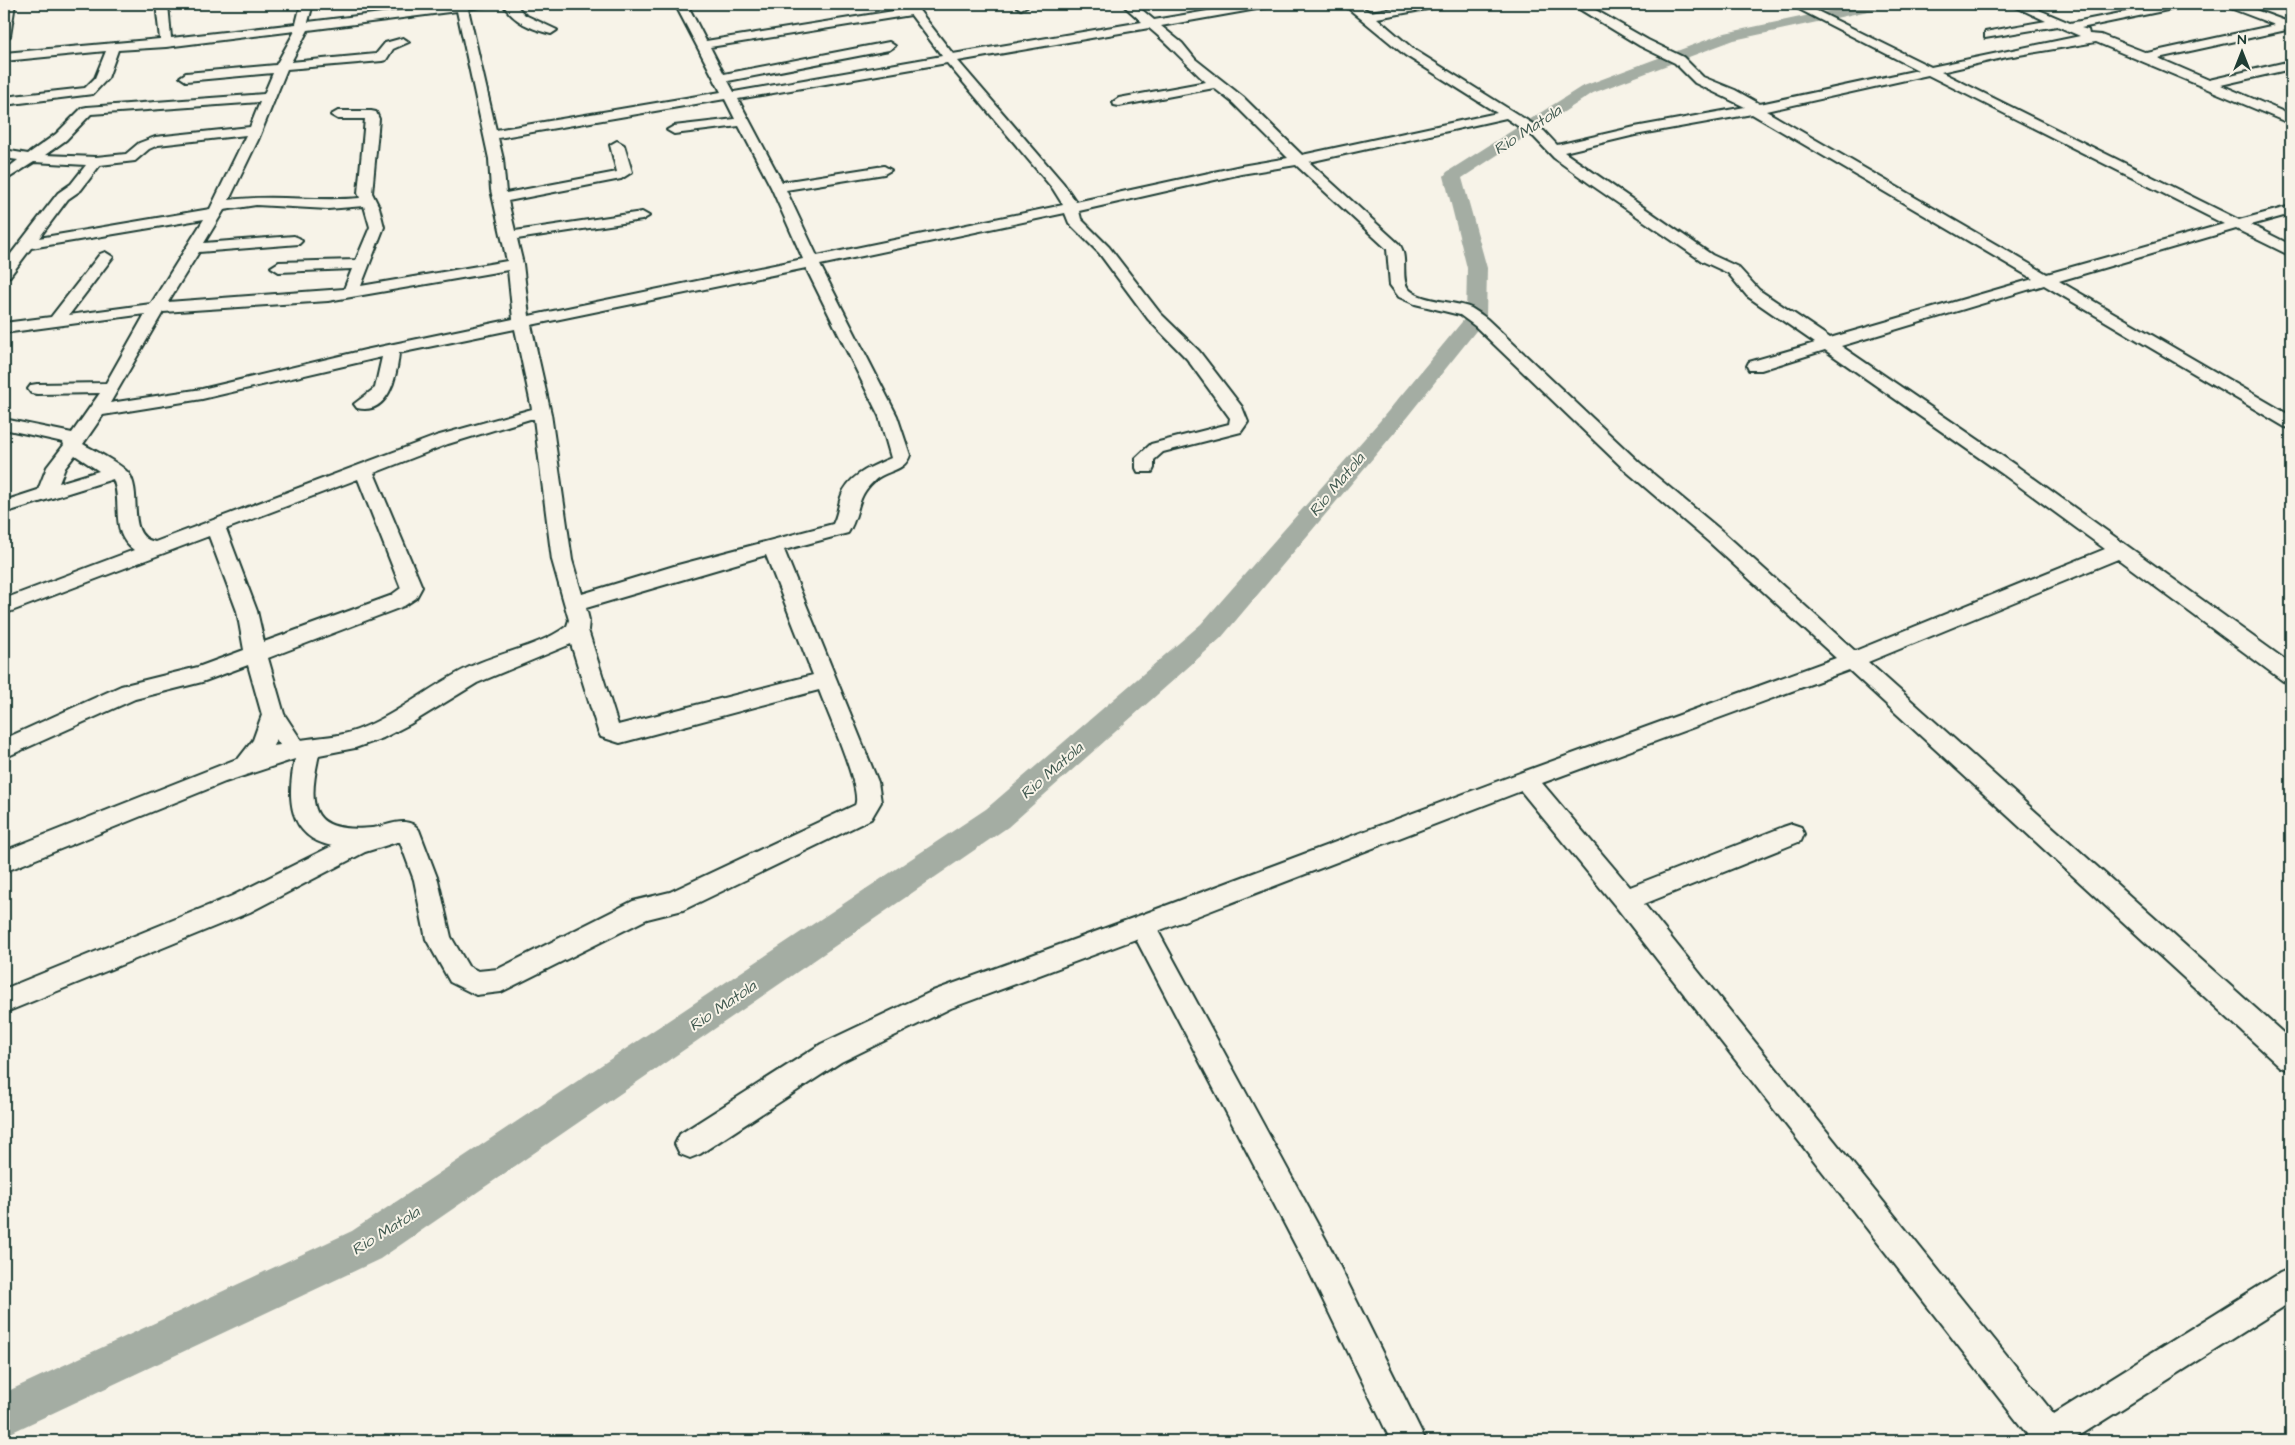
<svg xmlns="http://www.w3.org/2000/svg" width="2295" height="1445" font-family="'Architects Daughter',sans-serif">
	<rect width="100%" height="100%" fill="#f7f3e8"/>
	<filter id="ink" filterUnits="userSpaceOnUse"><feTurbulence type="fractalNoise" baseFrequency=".02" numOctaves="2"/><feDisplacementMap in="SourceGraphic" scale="10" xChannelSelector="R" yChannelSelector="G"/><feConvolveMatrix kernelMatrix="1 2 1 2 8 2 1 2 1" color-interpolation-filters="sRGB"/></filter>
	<g filter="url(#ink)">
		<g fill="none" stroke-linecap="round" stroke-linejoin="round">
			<!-- river -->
			<path fill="#a4ada3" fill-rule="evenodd" d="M1862 4H1889L1882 8 1734 40 1593 93 1462 178 1487 268 1486 318 1483 322 1395 432 1221 638 1008 827 380 1259 4 1436V1393L352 1231 986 809 1201 624 1379 422 1466 317 1467 268 1444 176 1447 172 1581 87 1725 33Z"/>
			<defs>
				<path id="minor" d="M4 4H15L10 36 4 40Z
					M156 4H168L171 38 296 24 301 4H313L308 22 455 4H489L487 6 468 9 496 130 721 92 675 4H687L706 41 906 9 902 4H914L953 54 1142 22 1122 4H1135L1154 20 1249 4H1274L1268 7 1161 26 1182 43 1195 59 1243 97 1302 155 1497 113 1405 55 1343 4H1356L1370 12 1419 4H1444L1438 7 1377 18 1413 49 1544 131 1557 145 1635 127 1745 107 1695 83 1675 63 1640 46 1571 4H1585L1648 40 1683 57 1703 77 1735 90 1760 104 1918 70 1789 4H1803L1931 67 2080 36 2057 26 1985 38V32L2046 21 2010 4H2025L2070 23 2166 4H2188L2182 7 2081 28 2088 30 2089 34 2101 35 2147 53 2275 25 2225 6 2223 4H2239L2291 23V29L2158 58 2209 80 2291 61V69L2221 85 2291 115V124L2096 42 2007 57 1941 72 2239 220 2291 206V214L2251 225 2291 245V256L2236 229 2059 281 2291 416V428L2285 427 2044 285 1841 346 2018 467 2291 664V683L2283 681 2118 559 1868 662 2291 1040V1071L2281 1067 1849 670 1542 783 1630 887 1783 827 1792 824 1801 827 1804 834 1801 841 1644 904 2054 1414 2280 1273 2291 1268V1302L2071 1441H2024L2027 1434 1617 908 1521 791 1158 931 1331 1249 1426 1441H1391L1309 1271 1136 939 951 1008 841 1062 700 1154 690 1158 680 1154 675 1144 680 1134 821 1044 933 991 1133 918 1517 774 1836 658 1709 542 1626 471 1475 326 1460 315 1415 304 1399 297 1390 285 1387 249 1296 165 1241 174 1079 211 1081 219 1109 247 1160 313 1199 351 1242 407 1248 422 1241 432 1163 452 1154 460V468L1152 472H1138L1136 468V458L1151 444 1229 424 1230 418 1187 359 1148 319 1099 253 1069 223 1065 213 820 265 897 416 910 455C905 472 885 470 874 481 855 498 861 512 848 533L784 550 878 782 881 802 871 819 683 910 647 919 501 992 476 995 450 982 426 939 414 880 400 842H397L365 852 250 912 4 1013V989L232 896 332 846C287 837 287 796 295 759L225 782 4 872V851L239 758 253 740 262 715 248 665 202 682 135 699 4 758V739L121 686 198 667 244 650 237 611 209 536 4 614V599L134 550C109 532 123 503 113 479L4 513V501L38 490 47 467 64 445 63 442 4 429V419L72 433 100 393 37 394 31 393 28 389 31 385 37 384 106 383 145 314 4 333V323L51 317 100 254 105 252 113 257 69 315 151 304 204 219 31 248 10 276 4 278V263L58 193 71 184 86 165 34 162 4 181V171L18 160 4 158V150L28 154 56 134 82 108 87 107 264 94 273 73 186 81 180 77 186 73 276 65 295 31 166 47 118 50 108 78 93 94 4 105V97L85 88 95 78 106 51 4 61V53L160 39ZM457 11 489 159 491 190 507 261 361 286 384 227 379 207 372 193 379 119 376 112 371 111H338L331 115 338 119H365L358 193 360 198C316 202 273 194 229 200L258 140 287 69 382 61 386 60 393 49 409 42 403 38 385 43 376 54 291 62 308 30ZM911 15 942 56 734 92 728 81 889 50 895 46 889 42 724 74 710 47ZM1149 28C1170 45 1186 64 1206 82L1119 98 1113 102 1114 105 1119 106 1214 88 1233 103 1288 158 1241 166 1076 202 1063 183 958 61ZM947 63 1053 189 1063 205 817 256 786 190 884 174 891 170 884 166 782 182 738 99ZM1928 75 2224 224 2047 274 1766 111ZM725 99 735 119 674 126 667 130 674 134 739 126 771 187 803 259 529 316 523 264 517 239 642 220 649 216 642 212 515 231 508 201 621 179 632 172 624 145 617 141 610 145 617 172 506 193 503 159 498 138ZM260 102 250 127 155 137 139 143 126 154 96 157 45 155 66 140 91 114ZM1752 114 2033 279 1830 338 1759 290 1738 267 1712 255 1564 152 1635 135ZM1506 118 1534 137 1554 158 1593 186 1702 261 1728 273 1747 296 1815 343 1749 362 1747 366 1749 370H1761L1825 350 2004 475 2105 549 1855 651 1723 532 1640 463 1487 319C1482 315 1476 311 1471 308 1455 301 1419 302 1408 288 1400 278 1409 257 1399 244L1309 162ZM246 135 210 209 39 238 68 199 81 190 100 165 135 161 149 149 158 145ZM256 205 328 209 364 206 370 227 356 260 279 262 271 267 279 272 352 269 344 289 168 302 199 252 299 244 302 241 299 238 294 236 204 243 224 210ZM806 268 879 416 891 458C873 466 848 475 841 497 838 506 838 514 833 524L674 566 582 594 572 560 551 414 531 325ZM508 270 513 319 365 350 202 389 110 403 163 312 328 301ZM515 329 532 409 436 436 155 542C125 536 143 494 129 474 122 464 95 451 83 444L103 415 202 399 382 357 375 388 354 404 357 408C389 416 397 375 399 353ZM530 419H534L552 560 569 620 567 626C540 646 506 651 476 664 434 682 400 714 357 730 339 737 319 737 301 740L284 714 268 658 404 606 416 598 422 587 374 473 448 444ZM75 455 99 471 59 483 65 468ZM358 479 401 588 390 596 264 642 257 611 226 529ZM766 555 813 675 618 725 588 630 589 620 586 608ZM571 644 598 731 601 737 620 743 819 690C826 709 863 791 855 805L670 892 633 901 498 969 478 971 468 966 451 937 438 880 419 830C407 814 387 827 372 828 313 833 307 811 318 759L319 755 355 748 383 738 410 724 477 683ZM276 739 280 745 273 746Z
					M503 4H515L525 15 557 30 551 34C532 29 513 22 503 4Z
					M1013 4H1025L1027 6 1021 9Z"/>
			</defs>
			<!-- minor casing -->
			<use href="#minor" stroke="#1f3d34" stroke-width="4"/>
			<!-- minor -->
			<use href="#minor" fill="#f7f3e8" fill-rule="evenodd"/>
		</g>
	</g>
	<g text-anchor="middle" stroke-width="4" stroke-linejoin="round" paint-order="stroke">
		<!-- water labels -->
		<g font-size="16" font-style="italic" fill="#405950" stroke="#f7f3e8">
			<text transform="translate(1527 129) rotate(-33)" y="6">Rio Matola</text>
			<text transform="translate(1336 484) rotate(-50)" y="6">Rio Matola</text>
			<text transform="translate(1051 770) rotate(-41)" y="6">Rio Matola</text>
			<text transform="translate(722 1005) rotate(-34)" y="6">Rio Matola</text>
			<text transform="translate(385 1230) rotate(-32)" y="6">Rio Matola</text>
		</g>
	</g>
	<!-- margin -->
	<rect width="2295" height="1445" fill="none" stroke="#f7f3e8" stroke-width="20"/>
	<rect x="10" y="10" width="2275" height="1425" fill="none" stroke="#1f3d34" stroke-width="2" filter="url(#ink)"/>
	<!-- north arrow -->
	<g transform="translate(2242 52)" stroke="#f7f3e8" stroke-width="4" paint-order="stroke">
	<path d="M0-4L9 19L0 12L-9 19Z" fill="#1f3d34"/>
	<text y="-8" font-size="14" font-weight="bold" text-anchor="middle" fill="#1f3d34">N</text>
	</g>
</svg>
